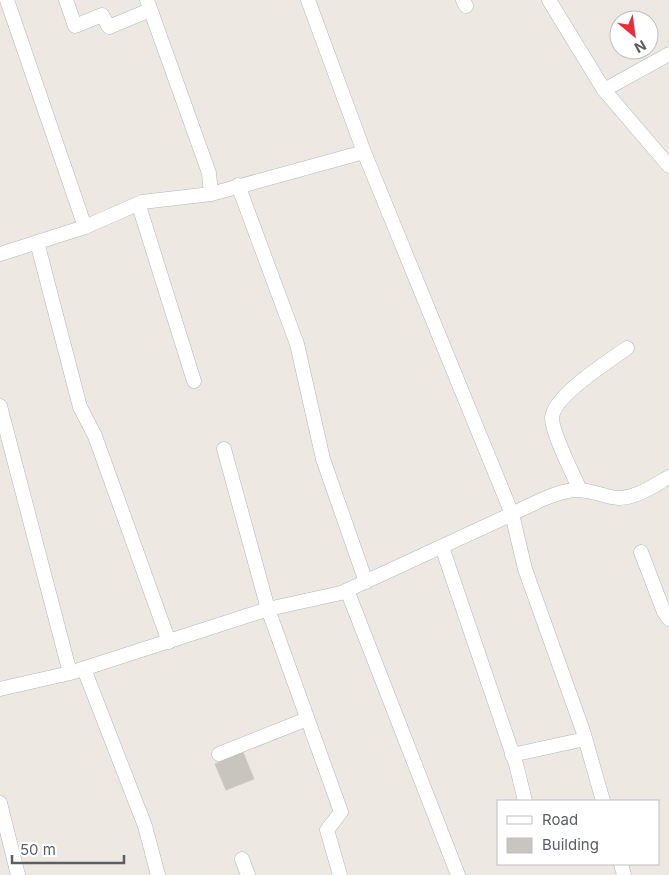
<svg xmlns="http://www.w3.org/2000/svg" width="669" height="875" font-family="Inter,sans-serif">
	<rect width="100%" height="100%" fill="#ede9e2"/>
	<!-- building -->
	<path fill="#c8c4be" stroke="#d2cac1" d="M243 752 254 779 226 790 215 764Z"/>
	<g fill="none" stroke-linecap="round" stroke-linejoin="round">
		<defs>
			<path id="street" d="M7 0 85 227
				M66 0 75 26 102 15 109 27 150 10
				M147 0 209 173 211 194
				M463 0 466 6
				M549 0 604 90 669 54
				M604 90 669 166
				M238 185 297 344 323 459 366 582
				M142 202 140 209 194 381
				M37 242 80 407 95 436 169 642
				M0 254 85 227 142 202 211 194 364 152
				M0 406 70 673
				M224 449 268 609 341 812 327 830 340 875
				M580 490C573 474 552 433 552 418 553 396 609 361 627 348
				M442 547 516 764 525 801
				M641 552 664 612 669 619
				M347 590 458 875
				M84 669 145 826 158 875
				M0 689 70 673 268 609 341 593 512 514 364 152 308 0
				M219 754 307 719
				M512 755 585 739
				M603 801 583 731 525 569 512 514C531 505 552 493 573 490 588 489 597 494 611 497 631 502 653 486 669 477
				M0 803 18 875
				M242 859 248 875
				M621 864 624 875"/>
		</defs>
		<!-- street casing -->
		<use href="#street" stroke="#b3b6b9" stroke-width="15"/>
		<!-- street -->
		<use href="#street" stroke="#fff" stroke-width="14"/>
	</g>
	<!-- legend -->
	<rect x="497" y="800" width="162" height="65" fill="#ffffff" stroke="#bdbfc1"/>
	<rect x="507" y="816" width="25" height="8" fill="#ffffff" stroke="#bdbfc1"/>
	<text x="542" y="825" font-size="15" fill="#5b5f63">Road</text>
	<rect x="507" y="838" width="25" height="15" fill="#c8c4be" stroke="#bdbfc1"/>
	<text x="542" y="850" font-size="15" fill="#5b5f63">Building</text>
	<!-- north arrow -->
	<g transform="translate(634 35) rotate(151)"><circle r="24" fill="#ffffff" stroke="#bdbfc1"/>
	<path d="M0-4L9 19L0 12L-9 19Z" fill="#e62f3a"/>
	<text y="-8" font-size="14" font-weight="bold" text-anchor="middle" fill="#5b5f63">N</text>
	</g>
	<!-- scale -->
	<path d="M12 855v8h112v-8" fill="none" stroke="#5b5f63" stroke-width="2.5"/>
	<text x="20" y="855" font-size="15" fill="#5b5f63" stroke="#ffffff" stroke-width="4" paint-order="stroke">50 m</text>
</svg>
